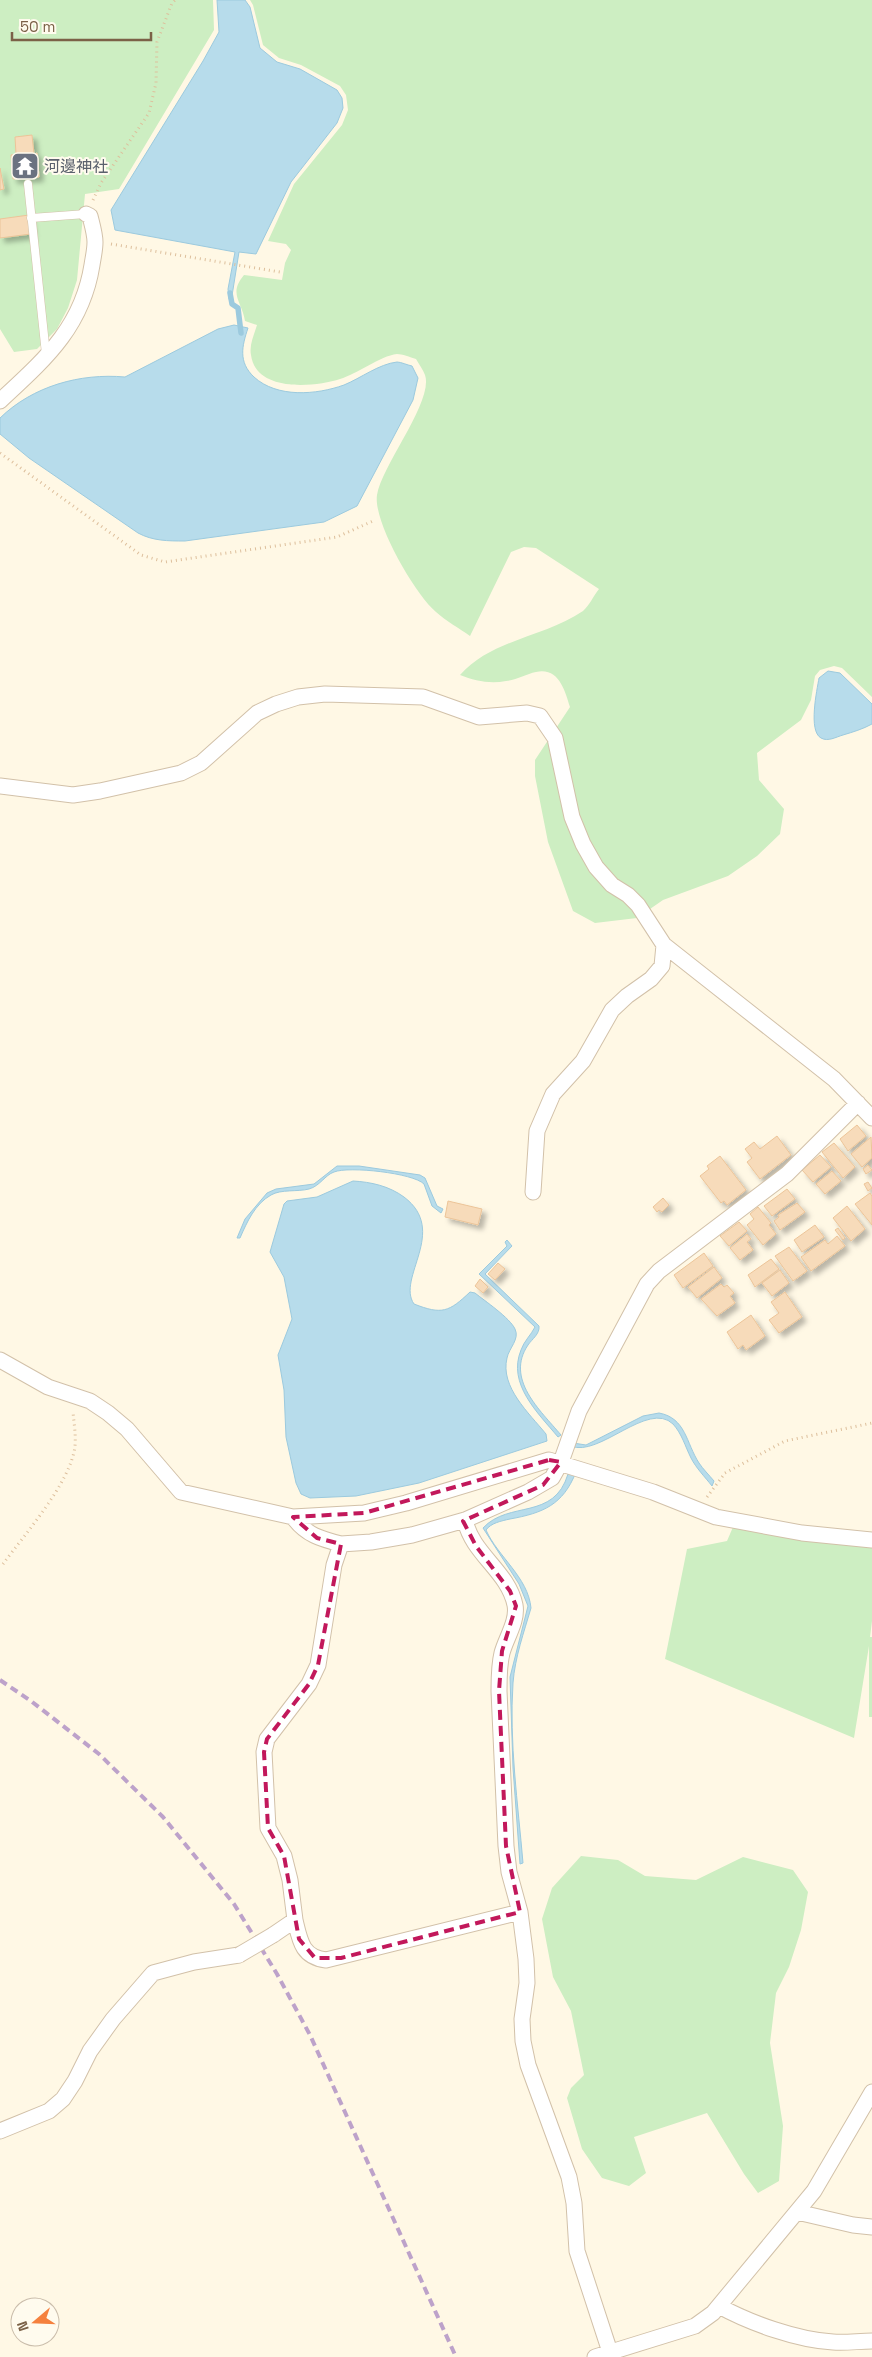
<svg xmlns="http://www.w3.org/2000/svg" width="872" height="2357" font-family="'Space Grotesk','Noto Sans JP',sans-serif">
	<defs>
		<filter id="shadow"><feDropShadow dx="4.5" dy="4.5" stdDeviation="2.5" flood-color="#0004"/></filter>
	</defs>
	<rect width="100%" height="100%" fill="#fff8e5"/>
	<!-- green -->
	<path fill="#cdeec2" d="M0 0H213L214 30 119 189 85 194 77 280 68 308 57 329 37 349 14 352 0 329Z
		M250 0H872V697L842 668 834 666 820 670 815 676 811 700 801 720 757 753 759 780 784 809 780 834 757 856 728 876 663 900 637 918 595 923 573 911 548 842 535 776V760L570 707C565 691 559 667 536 672 526 674 517 680 506 681 490 684 475 681 460 675 492 639 545 637 583 611 589 606 594 595 599 589L536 548 524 547 511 552 470 636C459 628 446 621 436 612 415 594 373 522 377 495 382 465 434 401 425 375 423 370 419 364 416 359 410 357 402 354 397 354 380 356 357 374 340 379 315 387 256 393 251 355 249 345 254 335 257 325L245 321C242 301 228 294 244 275L282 280 285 263 291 250 286 244 268 241 294 184 342 125 348 110 346 95 340 86 301 65 279 58 263 45 253 5Z
		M733 1527 872 1547V1621L870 1637H872V1717H869V1646L854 1738 665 1659 687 1549 727 1541Z
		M581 1856 618 1860 645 1876 696 1880 743 1857 793 1870 808 1892 801 1930 789 1967 776 1993 770 2043 783 2126 779 2181 758 2193 744 2174 707 2113 634 2137 646 2173 629 2186 602 2178 582 2149 567 2098 571 2088 584 2075 571 2011 553 1977 542 1919 552 1888Z"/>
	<!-- water -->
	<path fill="#b7dceb" stroke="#9ccade" d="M217 0H245L250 7 260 48 277 62 300 69 337 90 342 98 343 108 337 123 291 182 256 254 239 252 231 302 229 299 228 289 235 252 115 230 111 210 203 61 219 32Z
		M234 325 248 328C242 346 238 362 254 377 277 398 316 395 344 385 361 378 379 364 397 362 401 362 407 365 412 366L418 378 413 400 357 506 324 522 185 541C168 541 153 541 138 533L29 458 0 434V418C33 386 80 373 125 377L218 329Z
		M828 671 840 673 872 704V724C863 729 853 732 843 735 836 737 828 742 821 738 808 731 817 690 819 678Z
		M337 1166H359L420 1175 425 1178 437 1206 443 1209 441 1213 432 1206 424 1184C413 1173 349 1166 334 1172 325 1175 320 1186 309 1189 298 1192 281 1189 271 1195 255 1204 247 1222 240 1238H237L245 1219 267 1193 276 1189 314 1184Z
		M353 1181C371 1182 389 1186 404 1197 449 1231 396 1278 414 1304 442 1315 449 1312 470 1292L475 1293C485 1301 510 1318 515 1329 520 1339 509 1348 507 1358 500 1387 529 1413 546 1434L547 1441 419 1483 356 1496 310 1498 301 1494 296 1483 286 1437 284 1390 278 1355 292 1319 284 1277 270 1252 284 1204 287 1201 317 1197Z
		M507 1240 512 1246 485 1274 539 1326C540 1334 532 1339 528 1345 505 1379 540 1410 561 1435L558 1437C538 1413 507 1384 521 1350 524 1341 531 1335 535 1327L479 1274 507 1246 505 1242Z
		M659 1413C686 1418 686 1443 699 1463 703 1469 709 1475 714 1481L712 1486C705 1477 696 1468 691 1458 685 1446 682 1434 673 1424 648 1400 599 1458 571 1446L573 1443 586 1445 643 1416Z
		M576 1472C563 1505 543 1513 510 1519 501 1521 491 1523 486 1530 498 1557 528 1577 531 1608 524 1632 515 1657 513 1683 509 1742 518 1804 523 1863L520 1864 513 1768 510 1677 528 1606 519 1584 483 1528C509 1500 554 1521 568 1474Z"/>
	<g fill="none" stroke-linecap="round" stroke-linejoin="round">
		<!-- stream -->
		<path stroke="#9ccade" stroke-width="5.5" d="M230 293 232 304 238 308 241 333"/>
	</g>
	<!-- building -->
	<path fill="#f7dbba" stroke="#ecc498" filter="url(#shadow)" d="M32 135 34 154 37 153 39 177 13 179 11 155 16 154 15 137Z
		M0 168 4 189 0 190Z
		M29 215 31 234 0 238V219Z
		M857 1125 866 1136 848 1151 840 1139Z
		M777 1136 791 1155 760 1179 747 1162 752 1158 745 1149 754 1142 760 1149Z
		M871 1137 872 1158 862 1167 851 1154Z
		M834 1143 855 1167 843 1178 822 1152Z
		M820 1155 831 1167 813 1182 802 1170Z
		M720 1156 746 1190 727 1205 724 1201 721 1203 700 1176 709 1169 707 1166Z
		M868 1165 872 1170 866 1174 863 1169Z
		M832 1171 841 1181 825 1194 816 1184Z
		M868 1182 872 1188 868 1191 864 1184Z
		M787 1189 795 1199 772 1216 764 1206Z
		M870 1193 872 1196V1225L855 1204Z
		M663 1198 669 1205 662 1212 659 1210 657 1212 653 1207Z
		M448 1201 482 1209 478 1225 445 1217Z
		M797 1203 805 1212 780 1230 774 1221 779 1217 778 1215Z
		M847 1206 865 1229 851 1241 833 1218Z
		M758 1207 771 1223 769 1225 776 1234 763 1245 747 1225 754 1219 750 1214Z
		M739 1222 747 1231 729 1246 720 1236Z
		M815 1225 824 1237 802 1252 794 1240Z
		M838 1228 845 1238 843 1240 835 1230Z
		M747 1234 751 1239 747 1242 753 1250 740 1260 730 1248Z
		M837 1236 845 1246 811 1271 801 1257 825 1240 828 1244Z
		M789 1247 807 1271 793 1281 775 1256Z
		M704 1253 713 1266 683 1288 674 1275Z
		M771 1259 779 1269 755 1287 748 1275Z
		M498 1263 505 1269 495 1280 488 1274Z
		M714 1267 722 1278 697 1298 688 1287Z
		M780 1270 789 1283 772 1296 762 1283Z
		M480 1279 488 1287 483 1293 475 1286Z
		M721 1284 724 1287 727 1285 734 1293 730 1296 735 1303 717 1316 701 1299Z
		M785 1292 802 1317 779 1333 769 1320 779 1313 771 1302Z
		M751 1315 765 1336 746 1350 743 1345 738 1349 727 1332Z"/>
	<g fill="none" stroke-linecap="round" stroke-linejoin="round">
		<defs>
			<path id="lane" d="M28 184 46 354
				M31 218 86 214"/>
			<path id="street" d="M0 401C44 360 82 328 92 265 93 258 95 250 95 242 95 234 92 224 90 216L86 214
				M0 786 73 795 100 791 181 773 201 763 257 713 276 704 298 697 325 694 423 697 479 717 527 713 540 716 555 738 572 817 583 844 596 867 612 885 628 895 638 905 664 945 834 1079 872 1118
				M533 1192 537 1131 553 1094 583 1061 612 1010 627 996 651 979 662 966 664 945
				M0 1360 48 1387 90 1401 108 1413 127 1429 181 1492 293 1517C306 1535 321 1539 341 1544
				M293 1517 364 1513 406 1503 549 1460 653 1492 716 1517 802 1533 872 1540
				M465 1520C472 1554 508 1571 515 1605 518 1621 506 1638 502 1653 499 1665 499 1678 499 1691L506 1846 509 1872 520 1912 526 1959 527 1983 522 2019 523 2041 528 2065 569 2177 574 2203 577 2251 610 2352
				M295 1920C300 1941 302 1957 326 1960L520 1912
				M273 1935 295 1920 290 1880 284 1856 268 1828 264 1752 267 1739 309 1684 318 1665 334 1565 341 1544 371 1542 412 1535 465 1520 528 1492 552 1478 561 1462 579 1411 647 1284 659 1271 787 1174 858 1103
				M0 2131 49 2111 63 2099 75 2081 90 2051 113 2019 153 1973 194 1962 239 1955
				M797 2212 853 2225 872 2227
				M719 2306C750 2323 797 2340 833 2342 846 2343 859 2341 872 2341
				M595 2357 695 2326 713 2313 814 2191 872 2092"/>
		</defs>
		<!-- lane casing -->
		<use href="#lane" stroke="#d2c1a9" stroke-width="9"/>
		<!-- street casing -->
		<use href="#street" stroke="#d2c1a9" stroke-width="17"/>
		<!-- path -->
		<path stroke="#ddbf9c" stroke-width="3" stroke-dasharray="1 4" stroke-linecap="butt" d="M93 200 101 183 149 113 156 83 157 42 172 3 175 0
			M111 244 280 272
			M0 453 141 555 165 562 337 537 373 521
			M707 1497 725 1473 785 1441 872 1423
			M3 1564C25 1534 71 1482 75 1446 76 1435 74 1423 73 1412"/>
		<!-- lane -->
		<use href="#lane" stroke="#fff" stroke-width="8"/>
		<!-- street -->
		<use href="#street" stroke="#fff" stroke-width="15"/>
		<!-- rail -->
		<path stroke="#bda2ca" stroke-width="4" stroke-dasharray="8 5" stroke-linecap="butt" d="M0 1680 31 1701 99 1754 163 1817 234 1904 277 1974 310 2035 456 2357"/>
		<defs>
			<path id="street-bridge" d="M239 1955 273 1935"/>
		</defs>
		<!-- street-bridge casing -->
		<use href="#street-bridge" stroke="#d2c1a9" stroke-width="17" stroke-linecap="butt"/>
		<!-- street-bridge -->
		<use href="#street-bridge" stroke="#fff" stroke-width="15"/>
	</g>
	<!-- marked area -->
	<path fill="none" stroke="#c2185b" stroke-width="4" stroke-dasharray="10 6" stroke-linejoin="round" d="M549 1460 561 1462 543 1485 463 1521 476 1546 510 1591 516 1606 502 1651 499 1691 506 1846 520 1912 341 1958H315L299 1939 284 1856 268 1828 264 1752 267 1739 309 1684 318 1665 341 1544 317 1538 293 1517 364 1513Z"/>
	<!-- icons -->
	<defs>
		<symbol id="temple-square" viewBox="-11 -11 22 22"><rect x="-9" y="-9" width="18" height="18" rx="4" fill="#6b7280" stroke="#fffbee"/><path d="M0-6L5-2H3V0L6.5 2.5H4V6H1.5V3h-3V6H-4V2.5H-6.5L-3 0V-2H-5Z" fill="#fff"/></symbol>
	</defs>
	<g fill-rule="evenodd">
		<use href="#temple-square" x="9" y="150" width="32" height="32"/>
	</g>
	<g text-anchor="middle" stroke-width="4" stroke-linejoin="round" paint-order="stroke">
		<!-- worship labels -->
		<g font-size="16" fill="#5b616d" stroke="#fffbee" text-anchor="start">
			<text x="44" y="172">河邊神社</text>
		</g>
	</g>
	<!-- north arrow -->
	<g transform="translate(35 2322) rotate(251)"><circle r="24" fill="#fffbee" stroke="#cabdab"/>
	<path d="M0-4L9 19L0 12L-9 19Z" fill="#f5813e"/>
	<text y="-8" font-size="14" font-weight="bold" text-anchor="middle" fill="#7b6147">N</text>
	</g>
	<!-- scale -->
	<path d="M12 32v8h139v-8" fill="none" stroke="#7b6147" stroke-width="2.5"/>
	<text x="20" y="32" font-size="15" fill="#7b6147" stroke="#fffbee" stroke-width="4" paint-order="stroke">50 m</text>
</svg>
